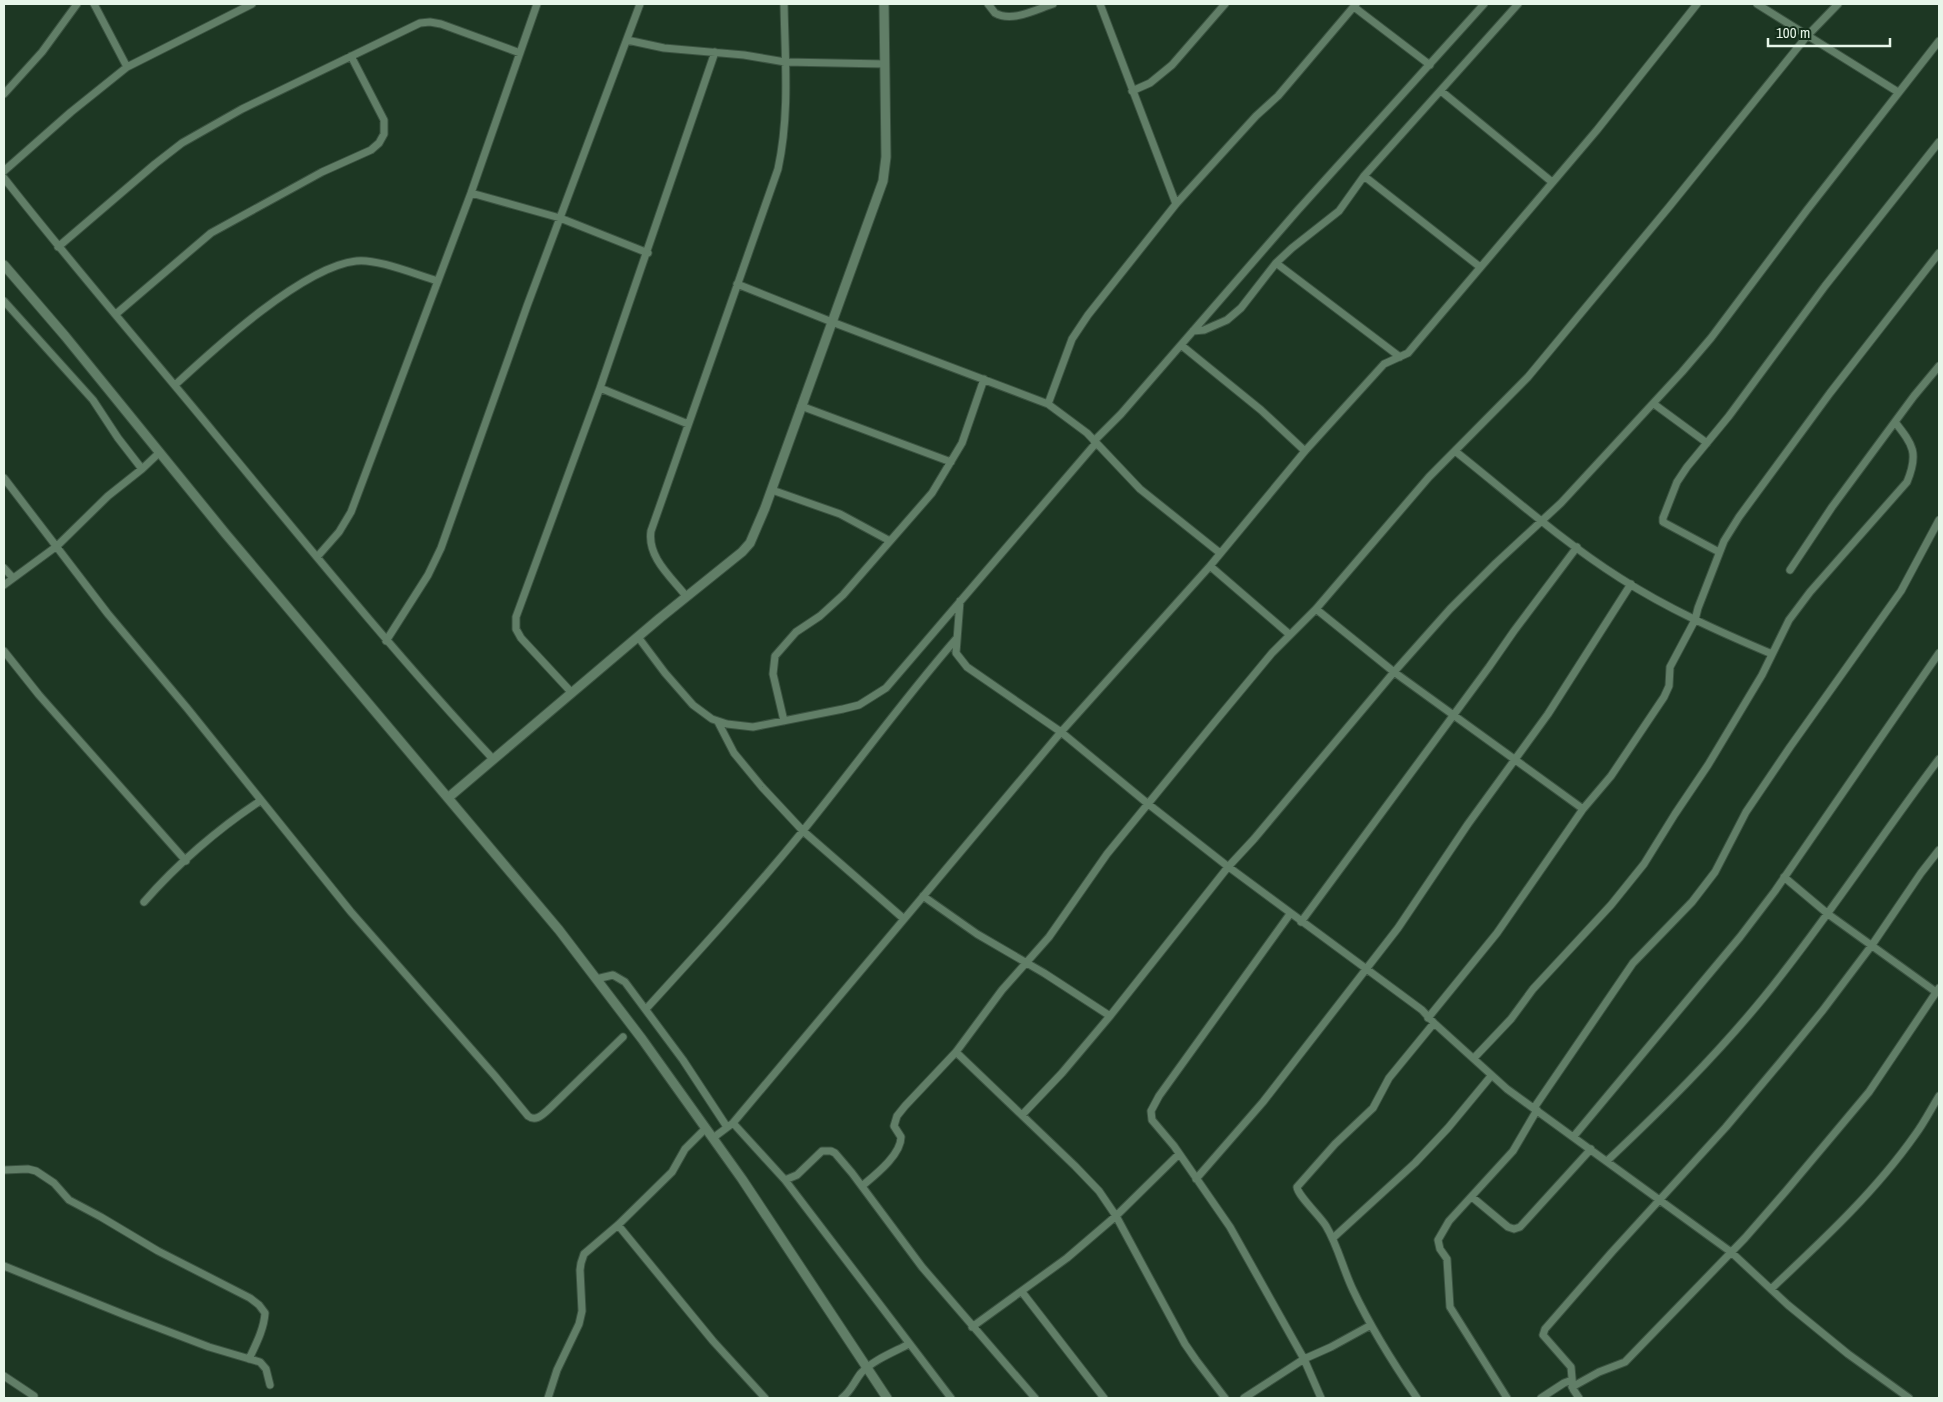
<svg xmlns="http://www.w3.org/2000/svg" width="1943" height="1402" font-family="'Archivo Narrow',sans-serif">
	<rect width="100%" height="100%" fill="#1d3723"/>
	<g fill="none" stroke-linecap="round" stroke-linejoin="round">
		<defs>
			<path id="minor" d="M94 4 127 67
				M988 4 995 13C1012 23 1037 9 1053 4
				M1100 4 1176 204
				M1757 4 1898 92
				M1354 7 1430 65
				M627 40 664 48 744 55 785 62 885 64
				M1132 91 1150 83 1172 65 1225 4
				M1441 91 1552 182
				M4 94 42 52 77 4
				M4 171 71 112 127 67 252 4
				M1364 176 1480 267
				M4 178C72 265 145 349 215 434 306 544 396 655 493 759
				M471 193 560 218 648 253
				M58 247 155 164 182 143 242 109 420 23 430 22 441 24 520 53
				M1276 263 1400 357
				M737 284 832 322 1048 404 1087 433 1140 489 1220 553
				M4 301 93 400 118 438 142 469
				M116 314 211 233 322 172 371 150 379 143 384 134V120L351 56
				M1193 331 1204 330 1227 320 1241 308 1276 263 1292 248 1339 211 1364 176 1518 4
				M1181 345 1261 410 1305 451
				M175 385C215 348 303 267 356 261 376 258 417 275 438 281
				M600 388 688 424
				M1048 404 1072 339 1088 315 1176 204 1256 116 1278 96 1356 4
				M1654 404 1707 443
				M801 406 951 462
				M1094 441 1121 414 1298 210 1484 4
				M1455 451C1509 494 1562 541 1620 578 1668 609 1720 632 1772 654
				M4 478 108 614 187 708 351 912 495 1076 528 1116C536 1122 542 1115 549 1109L623 1037
				M772 490 840 514 890 541
				M1719 552 1663 522V518L1677 482 1687 467 1729 416 1825 286 1939 142
				M317 557 339 532 351 512 471 193 537 4
				M1210 566 1289 634
				M4 568 13 578
				M1790 570 1832 507 1914 396 1939 366
				M4 585 57 546 108 496 142 469 160 452
				M686 596C671 577 647 557 651 531L778 169C790 114 785 59 784 4
				M960 601 956 653 967 667 1061 732 1147 803 1226 865 1422 1010 1434 1023 1507 1089 1731 1252 1788 1305 1848 1354 1909 1398
				M1316 609 1394 672 1583 809
				M638 637 665 673 693 705 712 719 727 724 753 727 843 709 859 705 886 688 1096 443
				M386 641 428 575 441 548 527 306 640 4
				M4 651 39 695 186 861
				M572 693 521 638 516 629V617L600 388 715 52
				M784 721 773 674 775 656 796 632 820 616 843 595 932 493 962 443 984 379
				M718 722 734 753 762 787 803 831 904 919
				M1784 877 1828 914 1936 992
				M923 896 977 934 1044 973 1110 1016
				M144 902C176 865 219 828 260 801
				M1290 914 1159 1096 1151 1111 1152 1120 1174 1146 1230 1227 1304 1359 1321 1398
				M1301 922 1489 667 1514 631 1577 547
				M596 979 613 975 625 982 683 1060 727 1127
				M646 1009C699 951 752 893 802 832 854 768 902 701 956 639
				M1428 1018 1497 933 1583 809 1611 776 1664 697 1669 686 1670 667 1695 620 1698 608 1724 541 1739 517 1830 393 1939 253
				M956 1052 1075 1166 1099 1191 1116 1216 1185 1344 1196 1360 1225 1398
				M1474 1058 1511 1019 1533 989 1611 905 1644 864 1675 814 1708 765 1762 675 1789 620 1810 592 1907 482C1919 453 1913 445 1895 422
				M1534 1108 1633 963 1692 902 1715 872 1746 812 1790 747 1901 591 1939 520
				M1022 1115 1062 1073 1110 1016 1228 867 1254 839 1394 672 1450 609 1496 563 1561 503 1682 372 1711 338 1807 210 1939 41
				M733 1123 785 1180 951 1398
				M1574 1136 1740 937 1775 891 1939 653
				M713 1138 733 1123 1061 732 1210 566 1305 451 1384 364 1408 353 1418 341 1597 130 1697 4
				M1607 1161C1662 1109 1716 1056 1764 997 1826 921 1880 837 1939 759
				M4 1170 28 1169 36 1171 54 1183 69 1200 101 1217 158 1251 250 1298 259 1305 265 1313C264 1329 256 1344 249 1359
				M1196 1179 1263 1102 1398 928 1468 824 1548 714 1631 584
				M785 1180 797 1175 822 1151H831L835 1153 852 1173 922 1267 1035 1398
				M862 1186C875 1175 901 1155 901 1137L894 1126 897 1116 905 1106 956 1052 1002 990 1049 937 1107 854 1214 723 1272 653 1316 609 1429 477 1528 377 1669 207 1807 36 1838 4
				M1472 1197 1508 1227 1514 1229 1520 1227 1591 1149
				M618 1225 713 1341 765 1398
				M1333 1238 1415 1163 1448 1128 1491 1076
				M4 1266 125 1315 209 1347 260 1362 266 1369 270 1385
				M1771 1289C1822 1241 1875 1192 1915 1135 1924 1123 1931 1109 1939 1096
				M1022 1292 1104 1398
				M972 1327 1067 1258 1116 1216 1179 1154
				M4 1376 34 1396
				M1572 1387 1599 1372 1625 1362 1745 1238 1786 1191 1869 1092 1939 988
				M548 1398 557 1370 579 1324 582 1311 580 1270 581 1263 584 1254 618 1225 672 1172 685 1149 706 1128
				M842 1398C851 1391 854 1382 861 1373 873 1360 894 1352 909 1344
				M1244 1398 1304 1359 1331 1347 1371 1325
				M1417 1398C1393 1363 1371 1328 1353 1290 1343 1269 1338 1246 1326 1226 1320 1216 1298 1196 1297 1187L1335 1144 1373 1108 1389 1078 1434 1023
				M1507 1398 1450 1307 1447 1259 1440 1249 1438 1240 1449 1221 1513 1151 1537 1110
				M1541 1398 1564 1383 1572 1380
				M1579 1398 1573 1389 1571 1367 1543 1335 1545 1329 1612 1252 1726 1127 1783 1059 1823 1010 1872 945 1921 873 1939 850"/>
			<path id="tertiary" d="M4 265 65 336 225 533 559 930 642 1039 742 1179 887 1398
				M449 797 660 618 742 552 750 543 765 508 883 181 886 157 884 4"/>
		</defs>
		<!-- minor casing -->
		<use href="#minor" stroke="#3b5341" stroke-width="9"/>
		<!-- tertiary casing -->
		<use href="#tertiary" stroke="#3b5341" stroke-width="11"/>
		<!-- minor -->
		<use href="#minor" stroke="#617e67" stroke-width="7"/>
		<!-- tertiary -->
		<use href="#tertiary" stroke="#617e67" stroke-width="9"/>
	</g>
	<!-- border -->
	<rect width="1943" height="1402" fill="none" stroke="#e7f6e9" stroke-width="10"/>
	<!-- scale -->
	<path d="M1768 38v8h122v-8" fill="none" stroke="#e7f6e9" stroke-width="2.5"/>
	<text x="1776" y="38" font-size="15" fill="#e7f6e9" stroke="#132d19" stroke-width="4" paint-order="stroke">100 m</text>
</svg>
